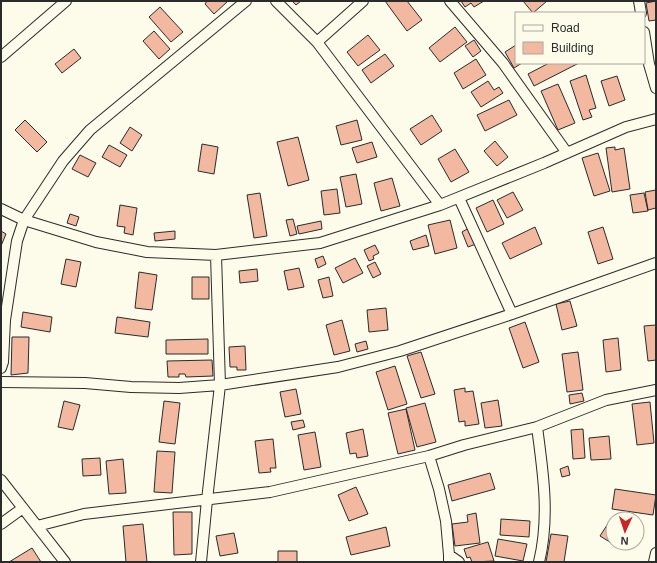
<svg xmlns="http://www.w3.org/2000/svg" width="657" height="563" font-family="Helvetica,sans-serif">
	<rect width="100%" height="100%" fill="#fdfbea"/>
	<!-- building -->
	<path fill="#f2b8a0" stroke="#2b2b2b" d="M207 1H228L214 14 205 4Z
		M292 1H301L296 5Z
		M385 1H407L422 20 407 31Z
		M461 1H484L474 7 471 3 465 7Z
		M523 1H547L533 13Z
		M656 1V20L649 21 646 3Z
		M160 7 183 32 171 42 149 17Z
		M455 27 467 42 440 62 429 48Z
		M154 31 170 49 159 59 143 41Z
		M368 35 380 50 358 66 347 52Z
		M474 40 481 51 473 57 465 46Z
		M516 45V63H522L514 68 505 52Z
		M74 49 81 58 62 73 55 64Z
		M385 54 394 66 371 83 362 70Z
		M476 59 486 75 463 89 454 73Z
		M549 63H579L534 86 528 74Z
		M586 75 596 108 589 110 592 117 583 120 570 81Z
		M617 76 625 100 609 106 601 81Z
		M488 81 494 90 499 87 503 93 481 107 471 92Z
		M558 84 575 123 558 130 541 91Z
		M509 100 517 115 485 131 477 115Z
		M432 115 442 131 421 145 410 129Z
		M25 120 47 142 37 152 15 130Z
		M357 120 362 140 341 145 336 126Z
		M130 127 142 135 132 151 120 143Z
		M298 137 309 180 288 186 277 142Z
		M495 141 508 157 497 166 484 151Z
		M372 142 377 157 357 163 352 148Z
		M202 144 218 147 214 174 198 171Z
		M109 145 127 155 120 167 102 157Z
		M615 147V150L624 148 630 189 612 192 606 148Z
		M455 149 469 172 451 182 438 159Z
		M598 153 610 191 594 196 582 158Z
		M80 155 96 163 88 177 72 169Z
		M356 174 362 204 346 207 340 177Z
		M392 178 400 206 381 211 374 183Z
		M337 189 340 213 324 215 321 191Z
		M656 190V208L648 210 645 192Z
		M513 192 523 210 507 218 497 200Z
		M260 193 267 236 254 238 247 195Z
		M644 193 648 211 633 213 630 195Z
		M493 200 504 224 487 232 476 208Z
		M120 205 137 208 133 235 124 233 125 227 117 226Z
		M70 214 79 217 76 226 67 223Z
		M293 219 297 234 290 236 286 220Z
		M450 220 457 248 435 254 428 225Z
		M321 221 322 229 299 234 297 226Z
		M535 227 542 244 510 259 502 243Z
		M603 227 613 259 598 264 588 232Z
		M469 228 476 244 468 247 462 232Z
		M1 231 6 234 1 246Z
		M175 231V239L155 241 154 233Z
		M426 235 429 246 413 250 410 241Z
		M375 245 379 253 373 256 374 259 369 261 364 250Z
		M323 256 326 264 318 268 315 259Z
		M355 258 363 273 343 283 335 268Z
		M66 259 81 262 76 287 61 284Z
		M375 262 381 274 373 278 367 266Z
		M299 268 304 287 288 290 284 271Z
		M257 269 258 281 240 283 239 271Z
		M139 272 157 275 152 310 135 308Z
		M192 277H209V299H192Z
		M329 277 333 296 323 298 318 280Z
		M570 301 577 326 562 330 556 304Z
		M386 308 388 330 369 332 367 310Z
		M23 312 52 317 50 332 21 327Z
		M117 317 150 322 148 337 115 333Z
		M342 320 350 351 334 355 326 325Z
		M525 322 539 362 523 368 509 328Z
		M656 325V360L648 361 644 326Z
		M12 337H29L28 373 11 375Z
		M618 338 621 370 606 372 603 340Z
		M208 339V354H166V340Z
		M366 341 368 349 357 352 355 344Z
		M245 346 246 370H237V367H230L229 347Z
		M421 352 435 394 421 398 407 356Z
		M578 352 583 390 567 392 562 354Z
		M212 360 213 376 186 377 185 374H179V377H168L167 361Z
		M395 366 407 404 388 410 376 372Z
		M465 388V392L473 391 479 424 465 426V421L459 422 454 390Z
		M296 389 301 414 285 417 280 392Z
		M582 393 584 401 570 404 569 395Z
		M498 400 502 426 485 428 481 403Z
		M64 401 80 405 73 430 58 427Z
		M164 401 180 403 175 444 159 442Z
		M650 402 654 443 637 445 632 404Z
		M425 403 436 442 417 447 406 408Z
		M406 409 415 450 398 454 388 413Z
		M303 420 305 427 293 430 291 422Z
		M363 429 368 456 357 458 356 453 350 454 346 433Z
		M583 429 585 458 573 459 571 430Z
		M315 432 321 467 304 470 298 435Z
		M609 436 611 459 591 460 589 438Z
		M273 439 276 468H270L271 472 259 473 255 441Z
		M157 451 175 452 172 493 154 492Z
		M100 458 101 475 83 476 82 459Z
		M123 459 126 493 109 494 106 461Z
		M568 466 570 475 562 477 560 469Z
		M490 473 495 489 452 501 448 485Z
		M356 487 368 514 349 521 338 495Z
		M615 489 656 495 653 515 612 509Z
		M173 512H192V554L174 555Z
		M476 513 480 543 455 546 452 524 468 522 467 515Z
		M501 519 530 521 529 537 500 535Z
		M609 522 613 524V543H620L618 547 600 536Z
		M143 524 147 562H126L123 526Z
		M386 527 390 546 351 555 346 537Z
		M234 533 238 553 220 556 216 536Z
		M551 534 568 536 564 562H546Z
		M498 539 527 544 523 561 495 556Z
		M488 542 494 561 472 562 470 557 467 558 464 549Z
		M32 548 41 562H9Z
		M278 551H297V562H278Z"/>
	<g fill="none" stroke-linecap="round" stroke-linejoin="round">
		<defs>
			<path id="minor" d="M276 1 317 42 440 205
				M450 1 503 63 567 153
				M639 1 641 13
				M644 32 649 64 656 88
				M317 42 363 1
				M1 57 66 1
				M459 198 512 314
				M1 209 24 220 96 242 147 252 216 255 320 243 440 205 544 163 626 127 656 119
				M1 368 3 362 5 320 17 241 24 220 63 161 90 130 246 1
				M1 382 85 383 131 387 179 388 220 385 338 367 400 351 512 314 656 263
				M537 427C543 472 550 517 539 562
				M429 456 439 489 446 521 449 555
				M1 480 65 562
				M1 524 23 508
				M37 526 84 514 270 492 429 456 464 445 537 427 606 400 656 390
				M201 562 207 500 220 385 216 255
				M449 562V555L459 562
				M654 562 656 553"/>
		</defs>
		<!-- minor casing -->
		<use href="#minor" stroke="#2b2b2b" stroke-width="12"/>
		<!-- minor -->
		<use href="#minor" stroke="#fdfbea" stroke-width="10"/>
	</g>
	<!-- border -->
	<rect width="657" height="563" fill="none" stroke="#2b2b2b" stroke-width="4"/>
	<!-- legend -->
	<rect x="515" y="12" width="130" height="52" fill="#fdfbea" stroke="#a9a89e"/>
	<rect x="523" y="25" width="20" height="6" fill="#fdfbea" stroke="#a9a89e"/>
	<text x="551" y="32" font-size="12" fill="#2b2b2b">Road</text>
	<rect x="523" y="42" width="20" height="12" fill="#f2b8a0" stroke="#a9a89e"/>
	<text x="551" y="52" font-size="12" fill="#2b2b2b">Building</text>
	<!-- north arrow -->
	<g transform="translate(625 531) rotate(183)"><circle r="19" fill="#fdfbea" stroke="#a9a89e"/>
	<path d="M0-3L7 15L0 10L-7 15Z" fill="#c62828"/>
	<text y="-6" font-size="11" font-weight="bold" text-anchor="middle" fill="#2b2b2b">N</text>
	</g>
</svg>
